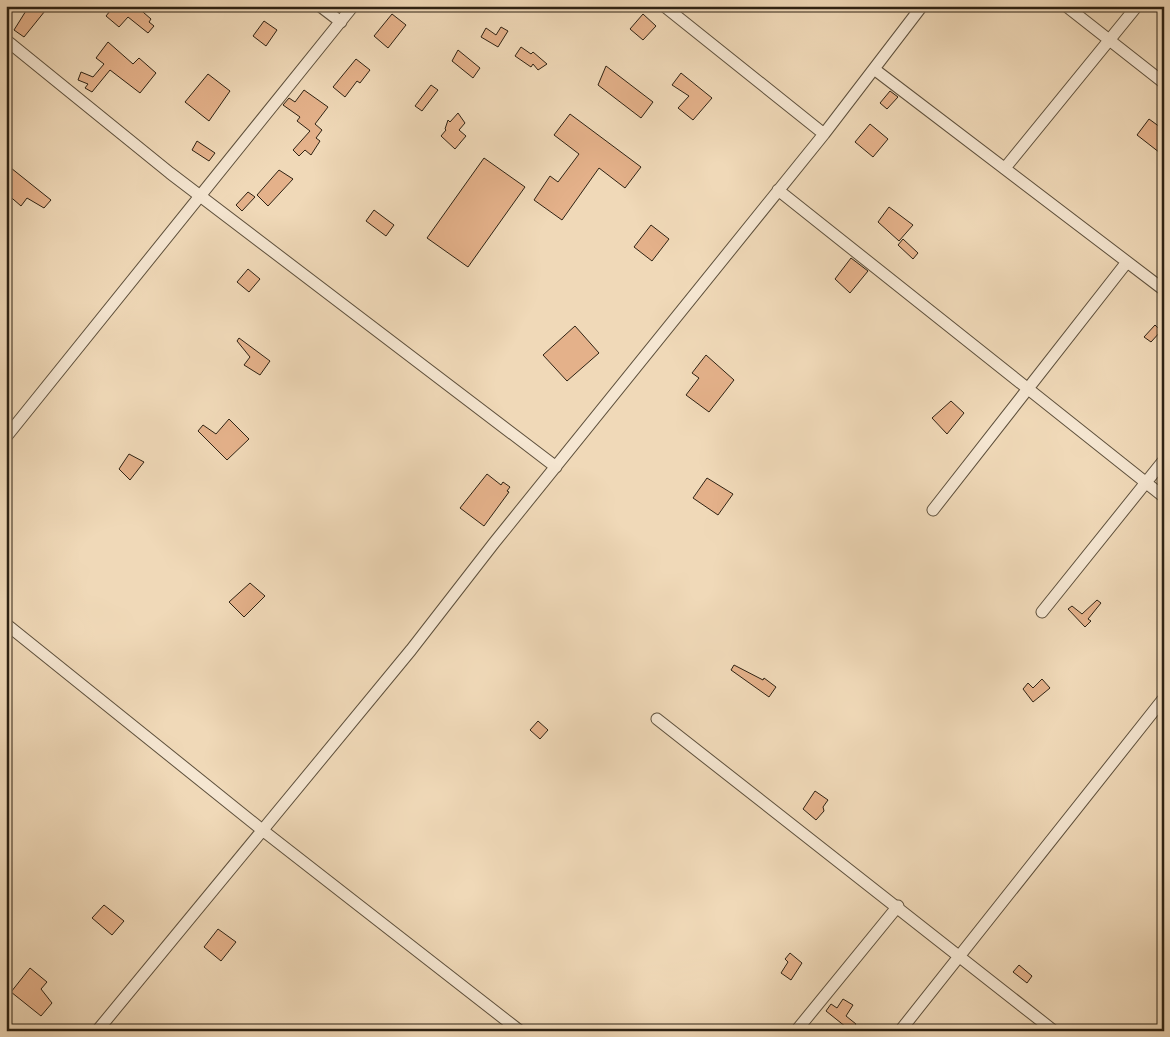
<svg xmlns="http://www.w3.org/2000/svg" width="1170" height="1037" font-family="Alegreya,serif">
	<rect width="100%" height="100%" fill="#f0d9b8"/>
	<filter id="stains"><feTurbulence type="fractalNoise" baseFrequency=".004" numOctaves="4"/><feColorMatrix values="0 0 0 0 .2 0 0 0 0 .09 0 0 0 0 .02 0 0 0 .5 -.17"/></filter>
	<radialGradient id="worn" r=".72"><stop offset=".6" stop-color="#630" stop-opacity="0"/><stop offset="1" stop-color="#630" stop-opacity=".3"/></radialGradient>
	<!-- building -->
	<path fill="#e4b18a" stroke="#2e2213" d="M29 6H49L24 37 14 30Z
		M114 6H136L151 19 149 22 154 26 148 33 128 17 119 27 106 16Z
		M392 14 406 25 388 48 374 36Z
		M643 14 656 26 643 40 630 29Z
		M264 21 277 30 266 46 253 36Z
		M501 27 508 31 498 47 481 37 486 28 496 35Z
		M108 42 133 64 139 58 156 73 140 93 110 70 92 92 85 88 88 84 78 80 81 72 93 77 104 64 96 58Z
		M521 47 531 54 533 52 547 64 538 70 533 64 531 67 515 56Z
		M458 50 480 68 473 78 452 61Z
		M356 59 370 70 360 83 357 81 345 97 333 87Z
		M606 66 653 102 641 118 598 85Z
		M681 73 712 98 693 120 678 108 689 96 672 85Z
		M208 74 230 91 209 121 185 102Z
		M431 85 438 90 422 111 415 106Z
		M304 90 328 107 315 124 322 130 316 138 320 141 311 155 305 150 299 156 293 150 310 131 297 121 300 117 283 105 289 98 295 102Z
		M890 91 898 97 887 109 880 103Z
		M458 113 465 123 459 130 466 136 455 149 441 136 446 130 445 129 448 120 450 122Z
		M570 114 641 167 625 188 599 168 562 220 534 200 550 176 558 182 579 154 554 135Z
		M1149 119 1164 130V156L1137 135Z
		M870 124 888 139 873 157 855 142Z
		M197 141 215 153 209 161 192 150Z
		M484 158 525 187 468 267 427 238Z
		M6 164 51 200 44 208 27 198 21 206 6 193Z
		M279 170 293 179 268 206 257 195Z
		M248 192 255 197 242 211 236 205Z
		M889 207 913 225 899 241 878 222Z
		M374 210 394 225 386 236 366 221Z
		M651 225 669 239 652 261 634 247Z
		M903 239 918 253 913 259 898 245Z
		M851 258 868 271 850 293 835 279Z
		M248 269 260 279 249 292 237 282Z
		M1155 325 1161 331 1151 342 1144 337Z
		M575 326 599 353 567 381 543 355Z
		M239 338 270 361 260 375 244 365 250 357 237 341Z
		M706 355 734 380 709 412 686 395 699 378 692 373Z
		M951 401 964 413 947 434 932 418Z
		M229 419 249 439 227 460 198 431 203 425 216 434Z
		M129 454 144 462 130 480 119 469Z
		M487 474 501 485 503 482 510 487 507 491 509 492 484 526 460 508Z
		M707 478 733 494 718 515 693 498Z
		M250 583 265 596 244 617 229 602Z
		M1097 600 1101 603 1088 619 1091 621 1085 627 1068 609 1072 606 1082 614Z
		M734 665 763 680 764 678 776 687 769 697 731 670Z
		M1042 679 1050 688 1033 702 1023 689 1028 683 1033 688Z
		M538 721 548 730 540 739 530 730Z
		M815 791 828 800 823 807 824 811 816 820 803 809Z
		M104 905 124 921 112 935 92 918Z
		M218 929 236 942 221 961 204 947Z
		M790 953 802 963 791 980 781 973 788 962 785 959Z
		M1019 965 1032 976 1027 983 1013 972Z
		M30 968 47 982 41 989 52 1003 41 1016 11 992Z
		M843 999 853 1005 846 1016 856 1024 851 1031 826 1011 831 1004 837 1008Z"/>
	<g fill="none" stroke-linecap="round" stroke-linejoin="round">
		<defs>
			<path id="minor" d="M320 6 341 22
				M664 6 824 134
				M1066 6 1164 83
				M6 40 170 173 556 467
				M874 69 1164 290
				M1005 168 1137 6
				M778 190 1164 497
				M6 437 353 6
				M933 510 1127 262
				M1042 612 1164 460
				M6 624 261 829 520 1031
				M657 719 1054 1031
				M97 1031 411 650 494 543 824 134 922 6
				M796 1031 898 906
				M900 1031 1164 698"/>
		</defs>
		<!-- minor casing -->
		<use href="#minor" stroke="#5e503c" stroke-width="13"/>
		<!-- minor -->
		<use href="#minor" stroke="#f5e6d1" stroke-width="11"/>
	</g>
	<!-- margin -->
	<rect width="1170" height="1037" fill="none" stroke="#f0d9b8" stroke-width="25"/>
	<rect x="8" y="8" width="1155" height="1022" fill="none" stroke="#2e2213" stroke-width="2.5"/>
	<rect x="12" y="12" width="1145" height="1012" fill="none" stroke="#2e2213"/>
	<rect width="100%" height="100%" filter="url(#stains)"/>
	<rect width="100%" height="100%" fill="url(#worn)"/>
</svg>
